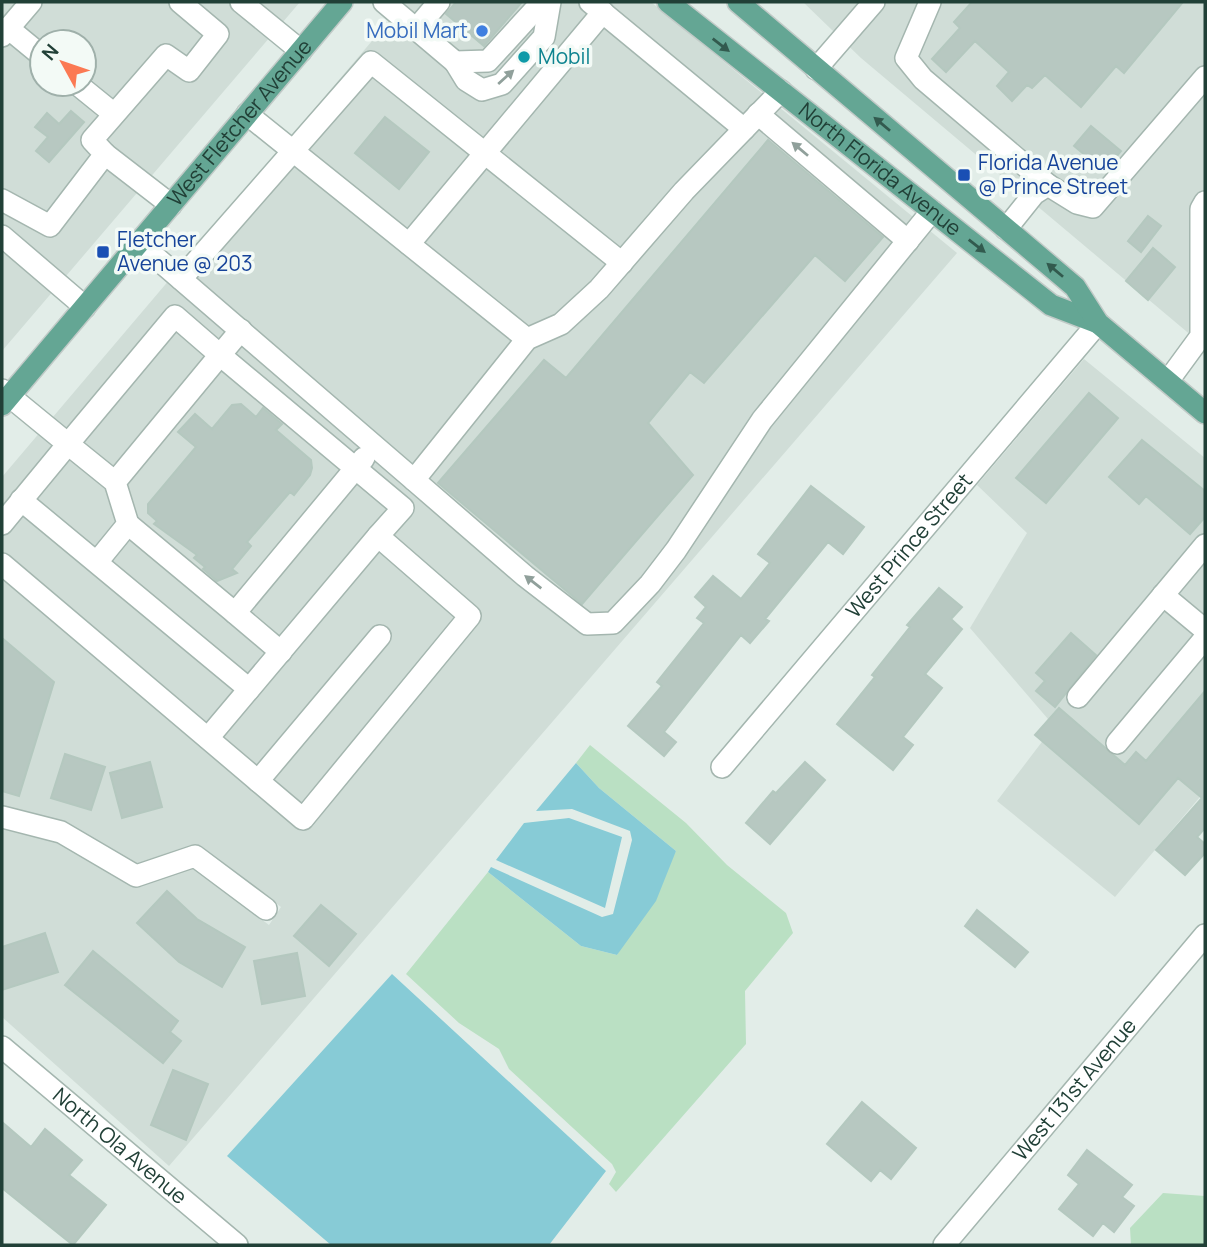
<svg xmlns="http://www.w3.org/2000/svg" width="1207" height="1247" font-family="Manrope,sans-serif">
	<rect width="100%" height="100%" fill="#e2ede8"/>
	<!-- built -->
	<path fill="#d0ddd7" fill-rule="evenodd" d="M2 2H300L2 351ZM42 42H84V84H42Z
		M405 2H651L957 253 169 1166 2 1017V828L58 842 131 886 141 887 194 869 269 925 281 907 202 847 190 845 136 864 63 821 2 806V477Z
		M803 2H1205V347L861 58Z
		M1084 359 1205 458V791L1115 897 997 801 1054 726 970 628 1027 533 977 485Z"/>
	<!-- green -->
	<path fill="#bae0c3" d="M590 745 686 823 727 865 786 913 793 933 745 991 746 1044 616 1192 609 1184 616 1172 612 1164 509 1069 499 1049 459 1023 406 974 488 872 581 946 617 955 676 851 599 788 576 763Z
		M1163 1193 1205 1196V1245H1131L1130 1228Z"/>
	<!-- water -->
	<path fill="#87cbd6" d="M576 763 599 788 676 851 656 901 617 955 581 946 488 872 491 867 602 917 613 914 632 840 630 831 572 809 536 811Z
		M569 818 622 837 605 908 496 860 524 823Z
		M392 974 606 1171 549 1245H331L227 1156Z"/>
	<!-- building -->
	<path fill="#b7c8c1" stroke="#b4c8bf" stroke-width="2" d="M456 2H522L484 46 446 14Z
		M972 2H1183L1124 73 1116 66 1081 107 1045 75 1032 88 1027 85 1012 101 997 86 1009 72 975 41 946 72 932 59 960 28 954 22Z
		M71 111 84 122 49 162 36 151 48 137 35 127 47 113 59 124Z
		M385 117 429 152 399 189 355 153Z
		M1091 126 1121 151 1104 171 1074 146Z
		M768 140 883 237 845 281 815 255 704 383 690 372 648 423 693 475 582 604 438 483 544 360 566 378Z
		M1148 216 1161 226 1141 252 1128 241Z
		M1153 248 1175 267 1148 300 1126 281Z
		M1089 393 1118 418 1046 503 1016 478Z
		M241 404 256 417 263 408 282 424 276 430 311 460 312 468 310 475 294 495 290 492 247 542 251 546 232 569 237 573 217 581 203 569 205 567 194 558 197 555 154 524 157 521 148 513V504L196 447 178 432 195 414 212 429 232 405Z
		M1142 440 1205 491V517L1190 534 1146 496 1139 504 1109 477Z
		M811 486 864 527 843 554 828 542 765 619 769 621 750 643 741 635 664 732 676 742 664 756 628 726 662 686 657 682 704 623 697 618 706 607 695 597 713 576 741 599 770 563 758 554Z
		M939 588 962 607 951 619 962 629 925 674 942 688 903 737 913 745 893 770 837 724 875 677 872 675 910 627 907 625Z
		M1071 633 1096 655 1055 707 1036 691 1045 681 1036 673Z
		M2 638 54 682 19 796 2 791Z
		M1205 691V828L1197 837 1205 844V853L1185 875 1156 850 1202 798 1178 778 1139 824 1035 735 1059 708 1125 765 1136 752 1146 761Z
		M65 754 105 767 91 810 51 798Z
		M150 762 162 807 122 818 110 773Z
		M805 762 825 780 770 844 746 823 773 791 776 793Z
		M167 891 197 919 245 947 222 987 179 962 137 923Z
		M321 905 356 934 329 966 294 936Z
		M977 910 1028 952 1015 967 965 926Z
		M45 933 58 972 2 990V947Z
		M93 951 178 1021 170 1032 181 1041 163 1063 65 985Z
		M297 953 305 996 262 1004 254 961Z
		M173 1070 208 1084 186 1140 151 1125Z
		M862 1102 916 1148 891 1179 880 1170 871 1181 827 1144Z
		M2 1122 31 1147 45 1129 82 1160 69 1175 106 1205 73 1245 2 1188Z
		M1087 1150 1132 1185 1122 1197 1134 1206 1114 1232 1103 1223 1093 1236 1059 1209 1079 1184 1068 1175Z"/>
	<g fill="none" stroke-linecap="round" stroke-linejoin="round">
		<defs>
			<g id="minor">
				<path d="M241 2 301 51"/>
				<path d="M384 2 455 62 488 61 542 2"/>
				<path d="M590 2 744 129"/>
				<path d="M930 2 906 58 923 79 1048 185"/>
				<path d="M8 28 42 56"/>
				<path d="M416 29 439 2"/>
				<path d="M2 36 31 2"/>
				<path d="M455 62 466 80 482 90 502 84 544 37 550 2"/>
				<path d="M816 69 874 2"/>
				<path d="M77 84 114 114"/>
				<path d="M247 114 527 339"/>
				<path d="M758 114 908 241"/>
				<path d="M105 154 171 205"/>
				<path d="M2 200 50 226 105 154 92 140 166 55 189 71 218 34 180 2"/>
				<path d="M1006 229 1034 194 1048 185 1077 203 1093 207 1205 77"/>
				<path d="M2 236 85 307"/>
				<path d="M139 243 414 480 527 339 561 324 599 289 684 191 781 91"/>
				<path d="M409 244 603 12"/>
				<path d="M181 279 371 62 622 263"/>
				<path d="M1168 381 1201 336V209L1205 202"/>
				<path d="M2 390 68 444 2 524"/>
				<path d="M414 480 525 576 587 624 613 623 650 584 676 550 762 420 932 211"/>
				<path d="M21 500 249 689"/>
				<path d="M128 524 235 613 364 458"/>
				<path d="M97 562 128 524 115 482 220 355 175 316 68 444 115 482"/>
				<path d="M2 564 303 819 470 616 378 536 403 508 220 355 241 330"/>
				<path d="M1163 595 1205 630"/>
				<path d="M235 613 281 652"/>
				<path d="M1078 697 1205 545"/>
				<path d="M208 738 378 536"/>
				<path d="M1117 743 1205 638"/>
				<path id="s1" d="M722 767 1098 323"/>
				<path d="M258 781 380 636"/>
				<path d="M2 817 61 832 136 876 195 856 266 909"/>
				<path id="s2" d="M2 1047 237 1245"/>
				<path id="s3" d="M944 1245 1205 935"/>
			</g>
			<g id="major">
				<path id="s4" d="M668 2 1051 305 1098 323"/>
				<path d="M738 2 1075 287 1098 323 1205 413"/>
				<path id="s5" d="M2 405 342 2"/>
			</g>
		</defs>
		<!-- minor casing -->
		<use href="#minor" stroke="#a4b6af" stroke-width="24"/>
		<!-- major casing -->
		<use href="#major" stroke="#c1cac7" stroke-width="24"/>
		<!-- minor -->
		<use href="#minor" stroke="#fff" stroke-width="21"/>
		<!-- major -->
		<use href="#major" stroke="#64a694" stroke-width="21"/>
	</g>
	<!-- one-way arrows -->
	<defs><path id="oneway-solid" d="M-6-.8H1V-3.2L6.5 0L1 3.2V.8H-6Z" transform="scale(1.75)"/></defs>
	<g fill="#325a4e">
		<use href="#oneway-solid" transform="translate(721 45) rotate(38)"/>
		<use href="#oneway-solid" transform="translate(882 124) rotate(-140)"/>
		<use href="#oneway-solid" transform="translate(977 246) rotate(38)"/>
		<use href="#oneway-solid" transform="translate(1055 270) rotate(-140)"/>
	</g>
	<g fill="#90a09b">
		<use href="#oneway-solid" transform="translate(506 77) rotate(-42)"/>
		<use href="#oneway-solid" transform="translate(800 149) rotate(-140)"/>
		<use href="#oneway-solid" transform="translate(533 582) rotate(-142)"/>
	</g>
	<!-- markers -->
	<circle fill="#3f7fe0" stroke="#f3faf6" stroke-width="2.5" cx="482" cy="31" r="7"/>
	<circle fill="#0f9aa8" stroke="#f3faf6" stroke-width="2.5" cx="524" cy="57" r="7"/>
	<g fill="#1a4fb4" stroke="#f3faf6" stroke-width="2.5">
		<rect x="957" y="168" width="14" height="14" rx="3.5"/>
		<rect x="96" y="245" width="14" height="14" rx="3.5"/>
	</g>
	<g text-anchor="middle" stroke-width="7" stroke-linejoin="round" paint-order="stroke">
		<!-- shop labels -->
		<g font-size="21" fill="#366cbe" stroke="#f3faf6" text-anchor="end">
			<text x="468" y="38">Mobil Mart</text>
		</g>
		<!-- culture labels -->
		<g font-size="21" fill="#0d838f" stroke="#f3faf6" text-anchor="start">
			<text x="538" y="64">Mobil</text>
		</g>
		<!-- street labels -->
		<g font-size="21" fill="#214037" stroke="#f3faf6">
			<text dy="7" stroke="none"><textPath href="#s5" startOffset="369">West Fletcher Avenue</textPath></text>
			<text dy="7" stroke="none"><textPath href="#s4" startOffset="270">North Florida Avenue</textPath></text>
			<text dy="7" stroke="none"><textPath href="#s1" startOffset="290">West Prince Street</textPath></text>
			<text dy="7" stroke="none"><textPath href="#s3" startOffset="203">West 131st Avenue</textPath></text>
			<text dy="7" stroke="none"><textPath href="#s2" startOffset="154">North Ola Avenue</textPath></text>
		</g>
		<!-- transit labels -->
		<g font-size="21" fill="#164399" stroke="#f3faf6" text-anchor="start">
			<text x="978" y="170">Florida Avenue<tspan x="978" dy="24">@ Prince Street</tspan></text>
			<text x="117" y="247">Fletcher<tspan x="117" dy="24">Avenue @ 203</tspan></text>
		</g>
	</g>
	<!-- border -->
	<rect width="1207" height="1247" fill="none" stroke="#214037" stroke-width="7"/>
	<!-- north arrow -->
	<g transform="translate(63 63) rotate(310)"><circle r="33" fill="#f3faf6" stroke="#9fb0aa" stroke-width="2"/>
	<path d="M0-5L12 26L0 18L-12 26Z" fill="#fb7953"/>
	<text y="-10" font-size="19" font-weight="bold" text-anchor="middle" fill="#214037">N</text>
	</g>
</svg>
